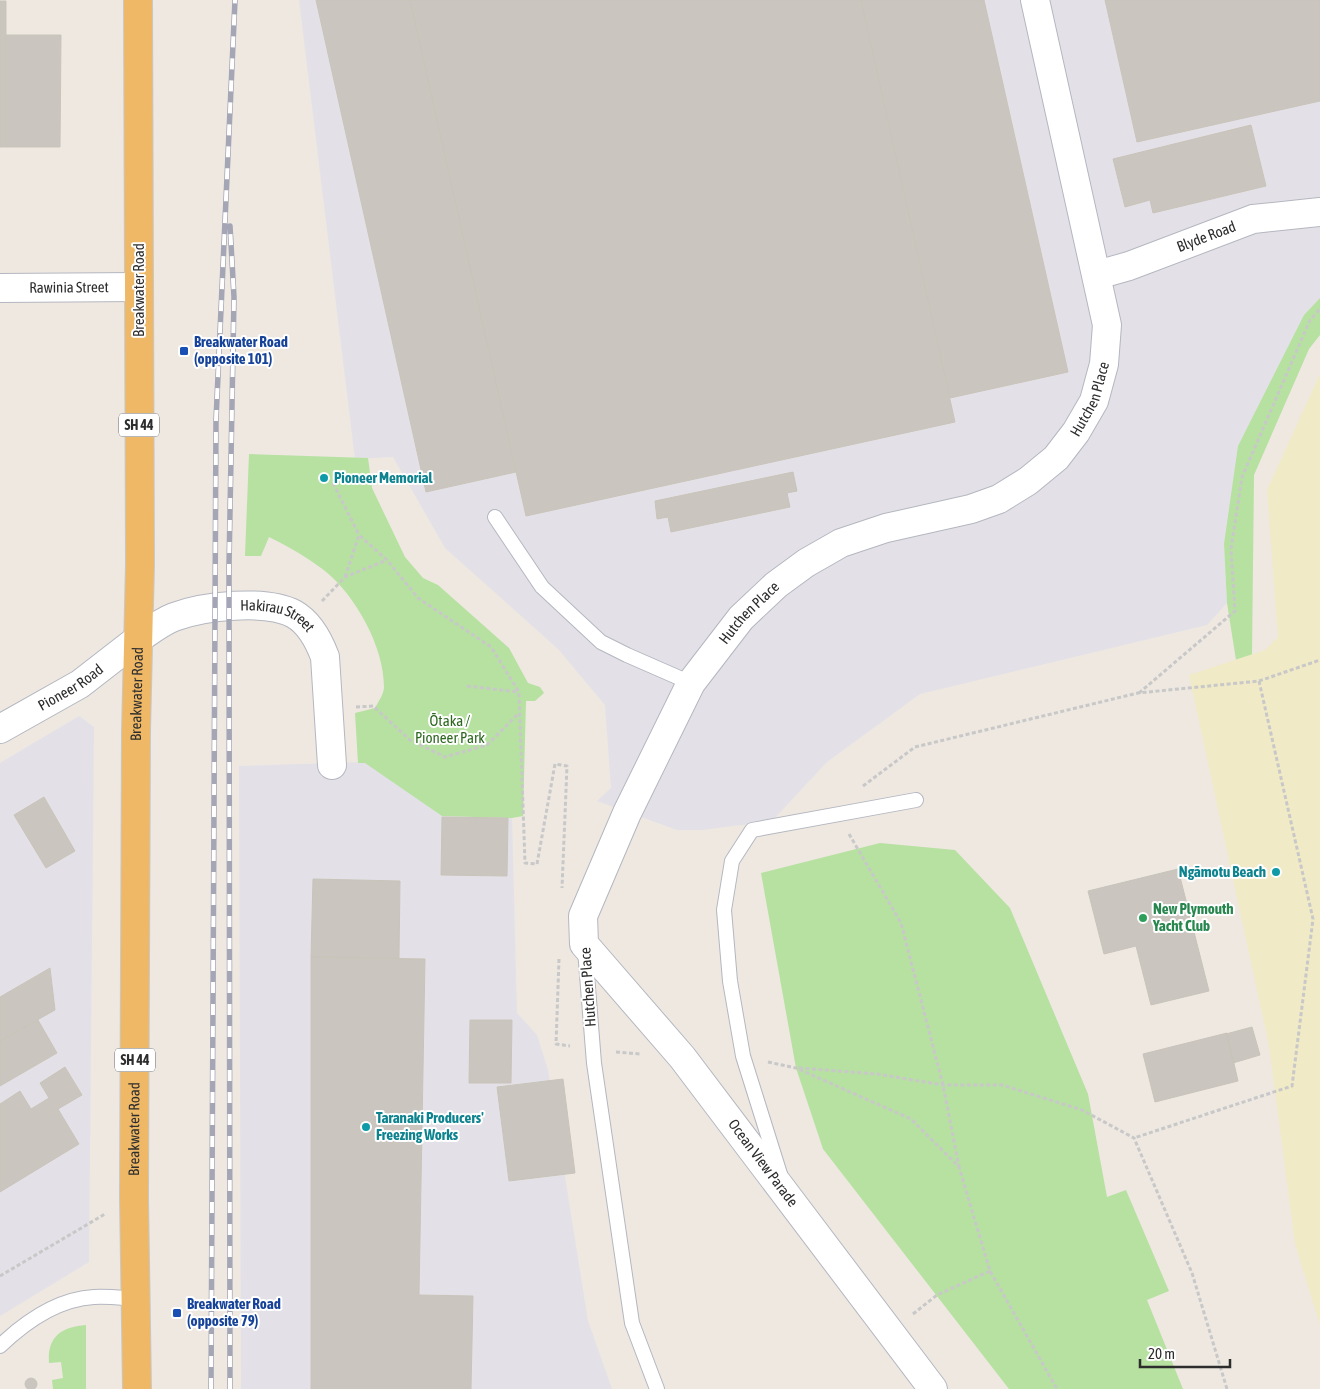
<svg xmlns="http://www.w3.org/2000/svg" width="1320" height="1389" font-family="'Asap Condensed',sans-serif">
	<rect width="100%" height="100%" fill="#eee8e1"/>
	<!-- industrial -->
	<path fill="#e3e1e7" d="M299 0H1320V298L1304 315 1224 544 1227 603 1207 625 920 694 827 762 772 821 702 830H677L597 801 611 788 605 705 558 649 445 548 393 457 355 459Z
		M79 716 94 727 89 1262 0 1316V763Z
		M365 762 442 816 512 818 517 1013 537 1035 548 1070 588 1321 612 1389H241L239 766Z"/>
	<!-- green -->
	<path fill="#b6e1a1" d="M1320 298V335L1309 349 1254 475 1252 655 1236 660 1227 603 1224 544 1238 446 1304 315Z
		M249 454 368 458 372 488 405 557 423 578 438 585 509 648 528 683 540 687 544 693 535 701H526L523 816 512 818 442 816 365 763H358L355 713 375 708C378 702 384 694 384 687 384 647 356 596 325 571 307 557 289 547 269 537L261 556H245Z
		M880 843 955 850 1010 908 1088 1094 1107 1197 1126 1190 1169 1291 1147 1300 1183 1389H1009L823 1149 796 1068 761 873Z
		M86 1325V1389H53L52 1380 63 1378 61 1362 49 1363C47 1336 62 1327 86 1325Z"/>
	<!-- sand -->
	<path fill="#f0eac7" d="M1320 374V1325L1295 1244 1269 1046 1189 675 1265 650 1278 637 1267 490Z"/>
	<!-- building -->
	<path fill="#cac6bf" stroke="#c9c4ba" d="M316 0H410L516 472 426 492Z
		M410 0H861L955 422 526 516Z
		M861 0H984L1068 372 950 398Z
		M1105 0H1320V101L1137 142Z
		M0 1H6V147H0Z
		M6 35H61L60 147H6Z
		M1251 125 1266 186 1153 213 1150 200 1125 207 1113 159Z
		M793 472 797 491 787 493 790 507 671 532 668 517 657 519 655 501Z
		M44 797 75 851 46 868 14 815Z
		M442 817 508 818 507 876 441 875Z
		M1178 869 1209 991 1151 1005 1136 946 1104 954 1088 891Z
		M313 879 400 881 399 958 311 957Z
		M311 957 425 959 419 1295 473 1296 471 1389H311Z
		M50 968 55 1010 0 1041V997Z
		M38 1020 57 1053 0 1086V1041Z
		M470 1020H512L511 1083H469Z
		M1252 1027 1260 1055 1233 1063 1226 1034Z
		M1227 1033 1238 1081 1155 1102 1143 1054Z
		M65 1067 82 1095 58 1109 79 1144 0 1192V1104L20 1091 31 1109 49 1098 40 1083Z
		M563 1079 575 1173 509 1181 497 1087Z
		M25 1384a6 6 0 1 1 12 0a6 6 0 1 1-12 0Z"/>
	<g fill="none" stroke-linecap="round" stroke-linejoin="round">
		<defs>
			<path id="service" d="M495 517 542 587 601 642 627 655 691 683
				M585 950 594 1063 632 1323 657 1389
				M780 1174 743 1056 730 981 724 910 732 861 752 830 916 800
				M0 1346C25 1322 58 1299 94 1297 107 1296 122 1298 136 1299"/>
			<g id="minor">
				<path id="s1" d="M1097 275 1129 266 1253 219 1320 212"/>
				<path id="s2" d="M0 288 139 287"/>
				<path id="s3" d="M138 639C150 631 161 622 174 617 203 606 266 599 294 614 310 623 319 641 325 657L332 765"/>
				<path id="s4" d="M933 1389 682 1057 584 944 583 916 627 813 691 683 741 618 776 585 806 563 841 543 886 528 971 509 999 499 1028 481 1056 458 1076 432 1094 401 1104 364 1107 325 1035 0"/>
			</g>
			<g id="tertiary">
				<path id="s5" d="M0 729 80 684 138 639"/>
			</g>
			<g id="trunk">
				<path id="s6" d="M137 1389 134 1197 136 731 140 564 138 0"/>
			</g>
		</defs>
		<!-- service casing -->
		<use href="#service" stroke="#b4b7c0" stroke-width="16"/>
		<!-- minor casing -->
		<use href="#minor" stroke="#b4b7c0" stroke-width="30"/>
		<!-- tertiary casing -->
		<use href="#tertiary" stroke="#b4b7c0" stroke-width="30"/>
		<!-- trunk casing -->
		<use href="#trunk" stroke="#c8c8c8" stroke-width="30"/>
		<!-- path -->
		<path stroke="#c8c8c8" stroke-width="3" stroke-dasharray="4 2.5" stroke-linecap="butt" d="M333 483 359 535
			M345 577 359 535 387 560 418 598 491 647 519 692 525 863 537 864 555 764 567 766 562 888
			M322 601 345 577 387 560
			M1259 681 1320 660
			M467 686 518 692
			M1139 693 1235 611 1231 549 1242 477 1310 320 1320 309
			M356 707 373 706 410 740 445 757 487 745 518 714
			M863 786 915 747 1138 693 1259 681 1313 919 1292 1086 1134 1138
			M849 834 901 923 943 1085 959 1167
			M559 959 556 1044 570 1046
			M616 1052 640 1054
			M768 1062 796 1068 911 1119 959 1167 990 1271 1057 1389
			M799 1068 877 1074 943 1085H1002L1082 1110 1134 1138 1192 1273 1227 1389
			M0 1276 105 1214
			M913 1314 937 1295 990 1271"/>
		<!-- service -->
		<use href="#service" stroke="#fff" stroke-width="14"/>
		<!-- minor -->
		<use href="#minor" stroke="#fff" stroke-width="28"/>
		<!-- tertiary -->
		<use href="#tertiary" stroke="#fff" stroke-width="28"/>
		<!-- trunk -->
		<use href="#trunk" stroke="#efb867" stroke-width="28"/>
		<defs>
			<path id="rail" d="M211 1389 216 420 235 0
				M230 1389 229 566 234 297 230 226"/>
		</defs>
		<!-- rail casing -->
		<use href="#rail" stroke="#a4a6b6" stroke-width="5.5"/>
		<!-- rail -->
		<use href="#rail" stroke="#fff" stroke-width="4" stroke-dasharray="11" stroke-linecap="butt"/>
	</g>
	<!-- markers -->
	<g fill="#1a4fb4" stroke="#fff" stroke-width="2">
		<rect x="179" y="346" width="10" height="10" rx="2.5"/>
		<rect x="172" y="1308" width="10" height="10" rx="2.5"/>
	</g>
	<g fill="#0f9aa8" stroke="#fff" stroke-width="2">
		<circle cx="324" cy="478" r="5"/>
		<circle cx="1276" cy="872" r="5"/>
		<circle cx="366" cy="1127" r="5"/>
	</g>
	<circle fill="#2e9e5b" stroke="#fff" stroke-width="2" cx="1143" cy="918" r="5"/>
	<g text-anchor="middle" stroke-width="4" stroke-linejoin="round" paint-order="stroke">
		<!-- shield labels -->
		<g fill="#fff" stroke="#6c6c6c" stroke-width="1">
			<rect x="119" y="413.5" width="40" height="23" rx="4"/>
			<rect x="115" y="1048.5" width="40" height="23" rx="4"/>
		</g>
		<g font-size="14" font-weight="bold" fill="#2d2d2d">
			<text x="139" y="430">SH 44</text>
			<text x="135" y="1065">SH 44</text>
		</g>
		<!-- street labels -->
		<g font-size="15" fill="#2d2d2d" stroke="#fff">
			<text dy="5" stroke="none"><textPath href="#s1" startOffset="116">Blyde Road</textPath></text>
			<text dy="5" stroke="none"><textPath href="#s2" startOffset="69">Rawinia Street</textPath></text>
			<text transform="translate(139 290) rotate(-90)" y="5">Breakwater Road</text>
			<text dy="5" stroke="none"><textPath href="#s4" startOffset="1362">Hutchen Place</textPath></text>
			<text dy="5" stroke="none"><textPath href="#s4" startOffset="942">Hutchen Place</textPath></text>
			<text dy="5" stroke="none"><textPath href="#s3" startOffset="149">Hakirau Street</textPath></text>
			<text dy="5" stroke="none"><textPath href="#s5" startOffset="82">Pioneer Road</textPath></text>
			<text dy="5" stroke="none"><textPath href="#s6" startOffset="695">Breakwater Road</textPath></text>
			<text transform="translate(588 987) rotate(-94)" y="5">Hutchen Place</text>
			<text dy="5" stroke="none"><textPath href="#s6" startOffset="260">Breakwater Road</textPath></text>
			<text transform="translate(763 1163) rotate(53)" y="5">Ocean View Parade</text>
		</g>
		<!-- transit labels -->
		<g font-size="15" font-weight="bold" fill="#164399" stroke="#fff" text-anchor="start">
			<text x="194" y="347">Breakwater Road<tspan x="194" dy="17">(opposite 101)</tspan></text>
			<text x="187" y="1309">Breakwater Road<tspan x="187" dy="17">(opposite 79)</tspan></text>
		</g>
		<!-- culture labels -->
		<g font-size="15" font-weight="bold" fill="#0d838f" stroke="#fff" text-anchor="start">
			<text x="334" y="483">Pioneer Memorial</text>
			<text x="1266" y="877" text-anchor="end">Ngāmotu Beach</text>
			<text x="376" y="1123">Taranaki Producers'<tspan x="376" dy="17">Freezing Works</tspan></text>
		</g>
		<!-- park labels -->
		<g font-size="15" fill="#2e6820" stroke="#fff">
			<text x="450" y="726">Ōtaka /<tspan x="450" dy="17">Pioneer Park</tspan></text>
		</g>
		<!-- leisure labels -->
		<g font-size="15" font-weight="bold" fill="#27864d" stroke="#fff" text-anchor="start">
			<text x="1153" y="914">New Plymouth<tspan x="1153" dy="17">Yacht Club</tspan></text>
		</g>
	</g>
	<!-- scale -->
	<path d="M1140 1359v8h90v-8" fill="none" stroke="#2d2d2d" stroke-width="2.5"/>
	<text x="1148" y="1359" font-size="15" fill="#2d2d2d" stroke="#ffffff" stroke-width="4" paint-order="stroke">20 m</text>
</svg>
